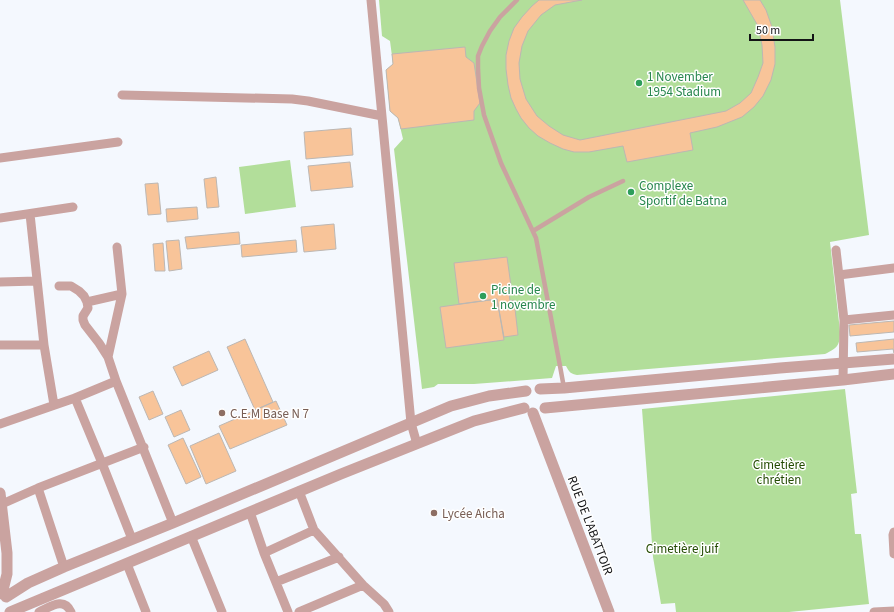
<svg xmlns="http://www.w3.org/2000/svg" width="894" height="612" font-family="'Source Sans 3',sans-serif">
	<rect width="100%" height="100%" fill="#f4f8fe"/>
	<!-- green -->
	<path fill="#b2de9a" d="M379 0H840L869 235 830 242 840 331C840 345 838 348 825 354L577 375C571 374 569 372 566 366H556L552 378 474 384H438L434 387 422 389 394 149 403 139 398 118 390 111 386 70 393 64 390 41 382 36Z
		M290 160 296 207 245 214 239 167Z
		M845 389 857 493 851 494 855 534H861L869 604 789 612H676L675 603 661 604 653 557 642 409Z"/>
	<!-- building -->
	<path fill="#f8c499" stroke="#bcb7b3" d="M539 0H582L555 5 541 15 528 31 522 46 519 63 520 79 526 99 537 116 549 126 563 135 580 140 726 111 740 103 751 93 758 77 763 63 762 45 758 26 743 0H760L766 10 772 27 775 47V64L771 80 763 96 754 107 742 117 717 127 690 133 693 150 627 162 623 146 589 152H574L563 149 550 143 538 136 529 128 521 118 516 109 511 98 508 85 506 69V55L509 41 514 28 522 17 532 6Z
		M465 47 466 57 474 63 480 103 474 111V120L401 129 398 118 390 111 386 70 393 64 392 54Z
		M351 128 353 155 306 159 304 132Z
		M350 162 353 187 311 191 308 166Z
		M216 177 219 207 207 208 204 179Z
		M158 183 161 214 148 215 145 184Z
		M197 207 198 219 167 222 166 209Z
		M334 224 336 249 304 252 301 227Z
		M239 232 240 244 187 249 185 237Z
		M179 240 182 269 169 271 166 241Z
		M296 240 297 252 242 257 241 245Z
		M163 243 165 271H155L153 244Z
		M507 257 512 293H509L510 301 514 300 518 335 504 337 497 299 459 304 454 263Z
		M497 299 504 340 446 348 440 307Z
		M894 321V332L850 336 849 325Z
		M245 339 273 402 255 410 227 347Z
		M894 339V353L893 349 857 352 856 343Z
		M209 351 218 370 182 386 173 367Z
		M153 391 163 414 149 420 139 397Z
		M276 401 287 425 230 449 219 426Z
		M181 410 190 430 174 437 165 417Z
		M219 433 236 471 206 484 190 446Z
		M183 438 201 477 186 484 168 445Z"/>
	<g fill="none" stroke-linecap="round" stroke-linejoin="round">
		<!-- service -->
		<path stroke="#caa3a0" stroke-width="4.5" d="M517 0 500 17 490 31 482 46 478 56V68L479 88 484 115 501 163 536 238 560 366 564 388
			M533 231 589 197 623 181"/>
		<!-- minor -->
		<path stroke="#caa3a0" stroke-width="9" d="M371 0 411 423 417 444
			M122 95 292 99 308 101 382 116
			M0 158 118 142
			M30 214 44 345 54 405
			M0 218 73 207
			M836 250 844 320 843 380
			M839 275 894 268
			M0 282 37 281
			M59 286H71L79 291 84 296 87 302 88 308 83 316V320L85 325 99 343 108 357 116 381 173 523
			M87 302 122 294
			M844 320 894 315
			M0 345H44
			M108 357 122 294 117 247
			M75 398 102 463 132 539
			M0 424 75 398 116 381
			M38 488 64 567
			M299 491 314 530 363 585 384 604 389 612
			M2 504 38 488 144 447
			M250 512 264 553 288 612
			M894 532 893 535 894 554
			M191 536 222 612
			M264 553 314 530
			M127 564 146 612
			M276 582 339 557
			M39 612C50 607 64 596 71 612
			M299 612 363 585
			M874 612 894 611"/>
		<!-- tertiary -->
		<path stroke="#caa3a0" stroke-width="11" d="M540 389 564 388 780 368 894 359
			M545 408 843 380 894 374
			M533 413 609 612
			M0 493 7 553V574L2 594
			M6 597 28 583 64 567 173 523 451 406 489 396 526 391
			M10 612 341 474 474 421 524 408"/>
	</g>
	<!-- markers -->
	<g fill="#2e9e5b" stroke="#fff" stroke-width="1.5">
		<circle cx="639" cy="83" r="4"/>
		<circle cx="631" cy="192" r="4"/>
		<circle cx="483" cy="296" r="4"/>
	</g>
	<g fill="#8d6e63" stroke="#fff" stroke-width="1.5">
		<circle cx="222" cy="413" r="4"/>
		<circle cx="434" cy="513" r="4"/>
	</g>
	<g text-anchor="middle" stroke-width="3" stroke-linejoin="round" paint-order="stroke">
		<!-- leisure labels -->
		<g font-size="13" fill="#27864d" stroke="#fff" text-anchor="start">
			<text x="647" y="81">1 November<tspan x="647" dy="15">1954 Stadium</tspan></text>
			<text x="639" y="190">Complexe<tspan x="639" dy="15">Sportif de Batna</tspan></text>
			<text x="491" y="294">Picine de<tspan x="491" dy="15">1 novembre</tspan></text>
		</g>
		<!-- education labels -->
		<g font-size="13" fill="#785e54" stroke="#fff" text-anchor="start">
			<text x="230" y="418">C.E.M Base N 7</text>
			<text x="442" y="518">Lycée Aicha</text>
		</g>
		<!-- park labels -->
		<g font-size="13" fill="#234b02" stroke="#fff">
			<text x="779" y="469">Cimetière<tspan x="779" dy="15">chrétien</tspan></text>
			<text x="682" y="553">Cimetière juif</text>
		</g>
		<!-- street labels -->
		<g font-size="13" fill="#131416" stroke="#fff">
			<text transform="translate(591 525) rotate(69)" y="5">RUE DE L'ABATTOIR</text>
		</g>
	</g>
	<!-- scale -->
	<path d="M750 34v6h63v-6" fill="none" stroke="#131416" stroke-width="2"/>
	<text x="756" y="34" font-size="12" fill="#131416" stroke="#ffffff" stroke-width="3" paint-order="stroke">50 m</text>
</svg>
